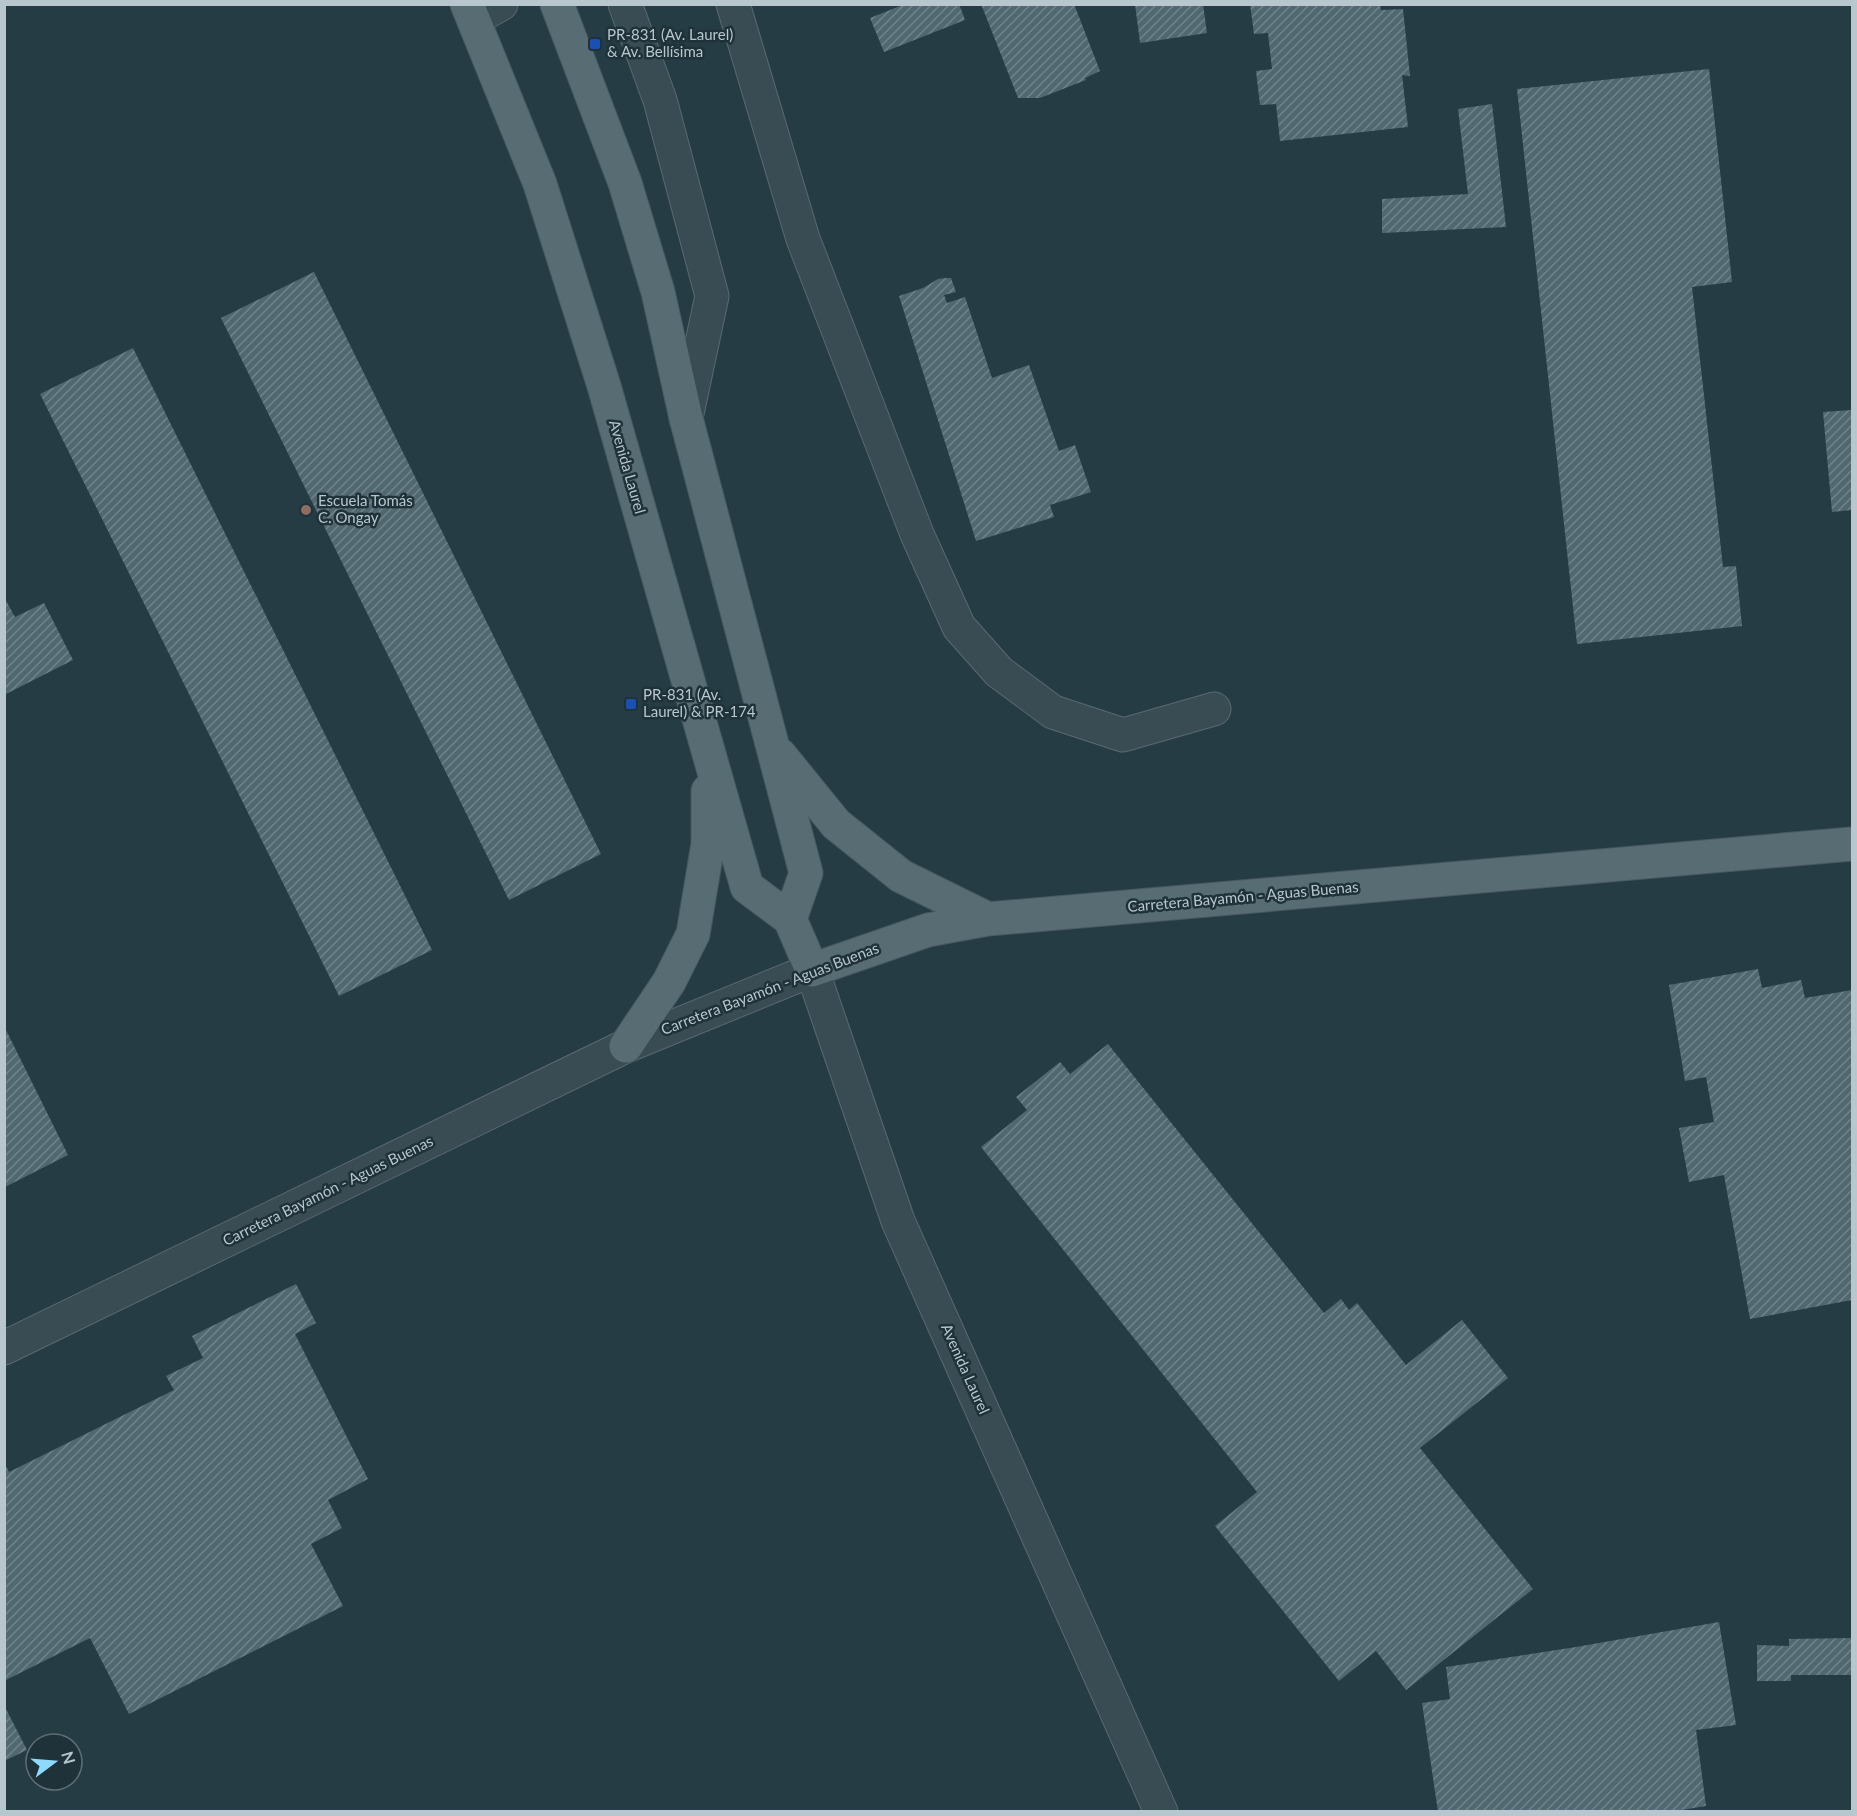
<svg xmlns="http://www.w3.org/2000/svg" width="1857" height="1816" font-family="Lato,sans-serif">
	<defs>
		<pattern id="building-hatch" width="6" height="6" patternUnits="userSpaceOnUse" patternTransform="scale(1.5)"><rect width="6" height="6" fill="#526871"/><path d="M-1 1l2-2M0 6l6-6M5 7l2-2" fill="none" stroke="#70838a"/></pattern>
	</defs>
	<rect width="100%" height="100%" fill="#263c44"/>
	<!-- building -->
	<path fill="url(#building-hatch)" d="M899 4H959L965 20 884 52 870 18 900 6Z
		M981 4H1074L1100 71 1085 78 1086 80 1040 98H1018Z
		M1135 4H1203L1207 33 1140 43Z
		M1250 4H1380L1381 10 1403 9 1410 76 1402 75 1408 127 1280 141 1276 104 1260 105 1256 71 1272 69 1268 33 1254 34Z
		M1709 69 1732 282 1692 287 1723 567 1736 566 1742 626 1577 644 1517 89Z
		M1492 104 1506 227 1382 233V199L1468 194 1458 109Z
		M314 272 601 854 509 900 221 318Z
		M946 278H951L956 292 944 295 947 303 965 297 992 378 1029 365 1059 451 1075 445 1091 492 1050 505 1054 517 976 541 899 296 923 288 938 279Z
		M133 348 432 950 339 996 40 394Z
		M1852 410V510L1832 512 1823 412Z
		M4 597 15 617 44 603 73 660 4 695Z
		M1758 969 1762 988 1801 980 1805 998 1852 990V1300L1750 1319 1724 1175 1689 1182 1679 1128 1714 1122 1706 1077 1685 1081 1669 985Z
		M5 1028 68 1155 5 1187Z
		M1108 1044 1324 1313 1341 1299 1349 1310 1357 1303 1406 1365 1462 1320 1508 1378 1420 1448 1533 1589 1406 1690 1376 1651 1339 1681 1215 1526 1257 1492 981 1147 1027 1110 1016 1097 1060 1062 1070 1074Z
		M296 1284 316 1323 295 1334 368 1479 328 1500 342 1528 311 1544 343 1606 129 1714 90 1638 4 1681V1462L9 1472 174 1390 166 1376 203 1358 192 1336Z
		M1719 1622 1736 1725 1696 1730 1706 1806 1669 1812H1438L1422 1703 1450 1699 1446 1667 1576 1647Z
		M1852 1638V1675H1791V1681H1757V1645L1789 1646V1639Z
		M4 1705 27 1750 4 1761Z"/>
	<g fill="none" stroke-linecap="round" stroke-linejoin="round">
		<defs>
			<path id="minor" d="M625 4 660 100 712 296 686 418
				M733 4 803 239 917 534 959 627 999 672 1053 712 1123 735 1214 709
				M474 19 501 4
				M4 1348 626 1046 812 970 898 1221 1161 1812"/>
			<path id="major" d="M467 4 540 184 604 386 747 887 790 919 812 970 928 930 988 919 1852 844
				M557 4 625 183 658 292 686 418 806 873 790 919
				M780 755 836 824 901 876 988 919
				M626 1046 669 982 693 934 708 844V791"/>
		</defs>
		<!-- minor casing -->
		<use href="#minor" stroke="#596971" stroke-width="35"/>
		<!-- major casing -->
		<use href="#major" stroke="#475860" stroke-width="35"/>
		<!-- minor -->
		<use href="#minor" stroke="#3a4c53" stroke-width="33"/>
		<!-- major -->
		<use href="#major" stroke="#586c73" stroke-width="33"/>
	</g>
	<!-- markers -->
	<g fill="#1a4fb4" stroke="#1f3239" stroke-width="2">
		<rect x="589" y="38" width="12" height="12" rx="3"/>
		<rect x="625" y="698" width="12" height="12" rx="3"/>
	</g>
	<circle fill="#8d6e63" stroke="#1f3239" stroke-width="2" cx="306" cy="510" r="6"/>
	<g text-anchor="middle" stroke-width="5" stroke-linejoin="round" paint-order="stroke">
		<!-- poi labels -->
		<g font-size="15" fill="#b8c6cd" stroke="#1f3239" text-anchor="start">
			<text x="607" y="40">PR-831 (Av. Laurel)<tspan x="607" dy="17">&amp; Av. Bellísima</tspan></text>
			<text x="318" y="506">Escuela Tomás<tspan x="318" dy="17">C. Ongay</tspan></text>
			<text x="643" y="700">PR-831 (Av.<tspan x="643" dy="17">Laurel) &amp; PR-174</tspan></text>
		</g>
		<!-- street labels -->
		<g font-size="15" fill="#b8c6cd" stroke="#1f3239">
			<text transform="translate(627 467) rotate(74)" y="5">Avenida Laurel</text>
			<text transform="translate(1243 897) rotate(-5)" y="5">Carretera Bayamón - Aguas Buenas</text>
			<text transform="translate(770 989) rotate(-21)" y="5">Carretera Bayamón - Aguas Buenas</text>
			<text transform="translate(328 1191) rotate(-26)" y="5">Carretera Bayamón - Aguas Buenas</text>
			<text transform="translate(965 1369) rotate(66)" y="5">Avenida Laurel</text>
		</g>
	</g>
	<!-- border -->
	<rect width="1857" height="1816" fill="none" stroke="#b8c6cd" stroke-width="12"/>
	<!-- north arrow -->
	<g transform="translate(54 1762) rotate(74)"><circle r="28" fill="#1f3239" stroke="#5c6d74" stroke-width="1.5"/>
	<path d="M0-4.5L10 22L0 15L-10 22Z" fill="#8edafc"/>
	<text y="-9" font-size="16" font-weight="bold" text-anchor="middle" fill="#b8c6cd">N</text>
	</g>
</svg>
